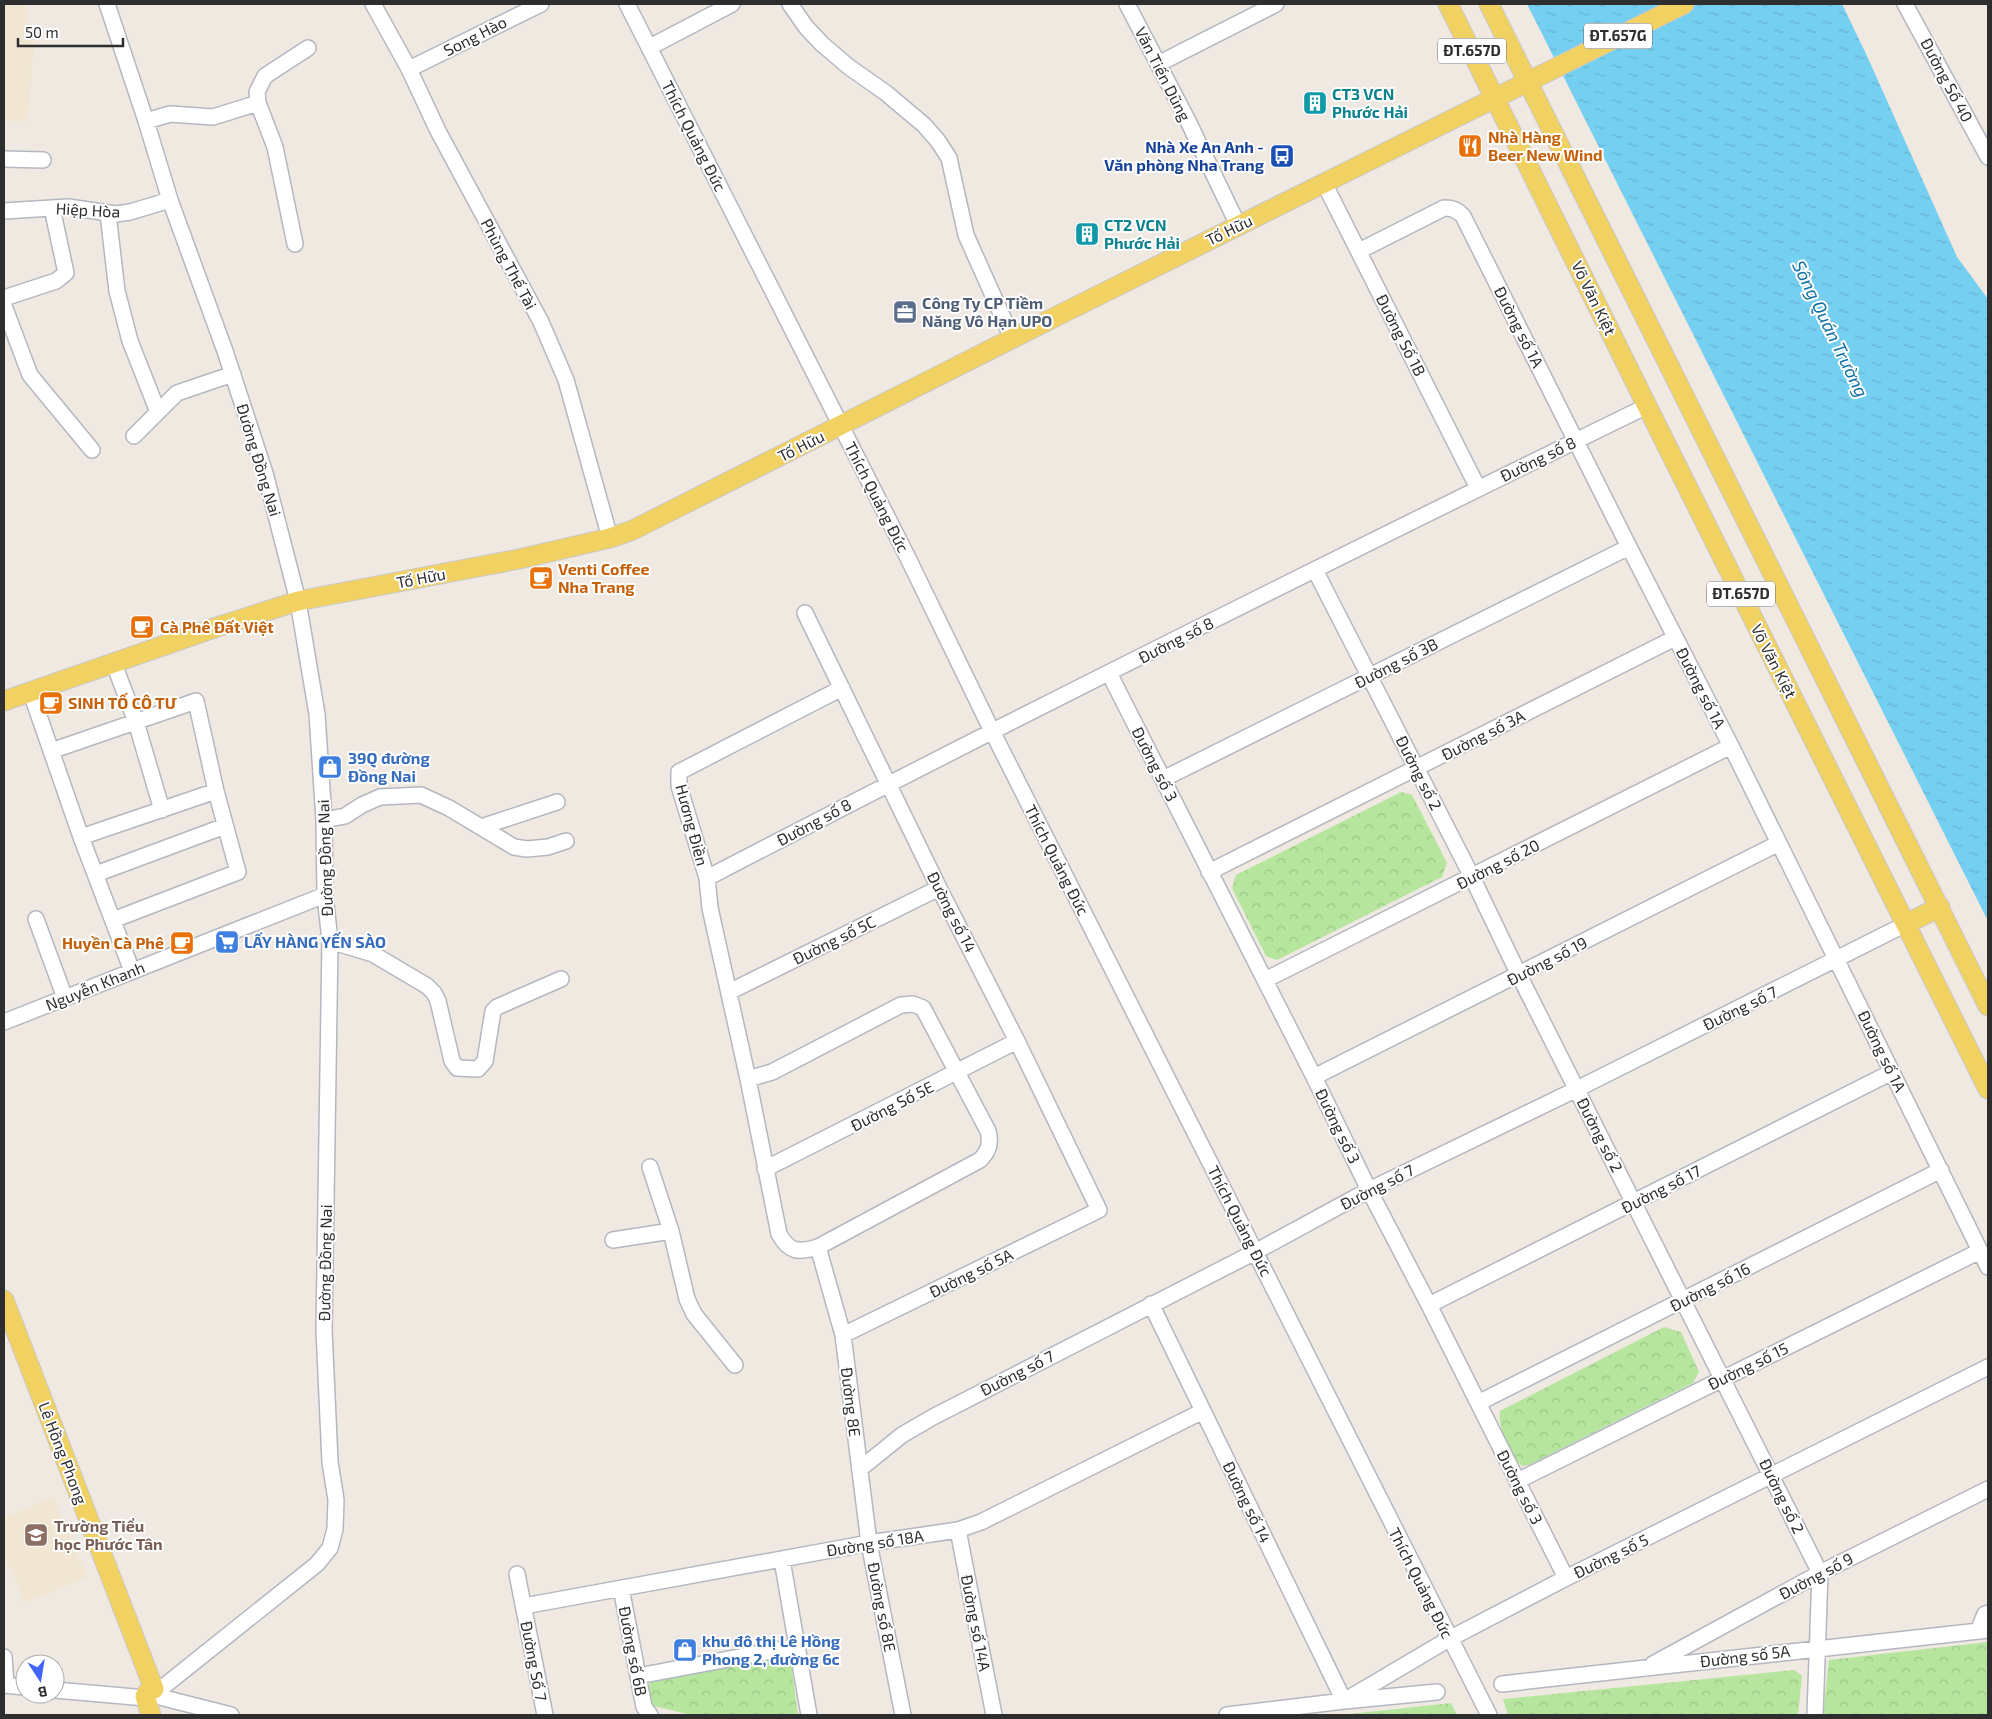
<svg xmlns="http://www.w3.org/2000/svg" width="1992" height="1719" font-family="'Exo 2',sans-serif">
	<defs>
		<pattern id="park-crowns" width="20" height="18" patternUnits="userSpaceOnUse" patternTransform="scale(1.25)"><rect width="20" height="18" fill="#b6e59e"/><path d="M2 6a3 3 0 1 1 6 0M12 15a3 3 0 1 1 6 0" fill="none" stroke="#9dc588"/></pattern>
		<pattern id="water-ripples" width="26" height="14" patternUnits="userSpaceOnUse" patternTransform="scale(1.25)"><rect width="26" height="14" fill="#75cff0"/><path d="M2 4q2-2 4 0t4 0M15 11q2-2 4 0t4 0" fill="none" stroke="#66b2ce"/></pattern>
	</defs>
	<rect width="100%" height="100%" fill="#efe9e1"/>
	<!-- education -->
	<path fill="#f0e6d1" d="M4 4H27L30 39 34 42 28 121H4Z
		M53 1497 87 1577 24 1603 4 1552V1518Z"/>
	<!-- park -->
	<path fill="url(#park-crowns)" d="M1401 792 1412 795 1447 863 1442 877 1277 960 1266 956 1232 888 1236 875Z
		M1664 1327 1681 1332 1699 1372 1693 1383 1529 1465 1522 1466C1510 1456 1497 1426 1500 1411Z
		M1988 1642V1715H1823L1829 1660Z
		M776 1655 787 1659 791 1663 798 1715H692L653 1706 650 1700 649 1684 655 1679Z
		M1794 1670 1802 1676 1798 1715H1508L1503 1699Z
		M1451 1703 1457 1715H1341Z"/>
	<!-- water -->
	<path fill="url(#water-ripples)" d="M1527 4H1842L1867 56 1957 257 1988 299V921Z"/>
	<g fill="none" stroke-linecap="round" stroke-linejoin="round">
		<defs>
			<path id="minor" d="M107 4 146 121 170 200 225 351 265 473 298 601 317 714 324 820 325 895 330 941 324 1330 330 1462 336 1500 335 1529 330 1548 317 1564 158 1691
				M373 4 409 69 438 131 541 322 566 380 610 538
				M627 4 907 556 992 731 1489 1715
				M790 4 806 27 822 44 849 67 886 93 924 125 938 141 949 158 966 235 1012 338
				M1127 4 1188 121 1238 225
				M1905 4 1988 157
				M650 47 732 4
				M1158 64 1276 4
				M409 69 541 4
				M146 121 170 114 213 117 258 103
				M4 159 43 160
				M1324 183 1478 488
				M4 211 68 207 116 214 130 212 170 200
				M108 214 117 291 130 341 158 412
				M295 244 275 147 258 103 257 92 265 76 308 48
				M1359 251 1444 208C1453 208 1457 210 1463 216L1629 547 1731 746 1988 1267
				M4 298 56 281 66 273 52 208
				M4 306 30 375 92 450
				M134 436 177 393 233 374
				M1315 570 1472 877 1519 975 1820 1573 1815 1715
				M805 613 939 888 1017 1041 1099 1210 843 1335
				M114 664 136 722 162 810
				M1109 673 1314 1077 1369 1190 1429 1305 1566 1578
				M31 693 81 837 132 971
				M51 751 196 701 216 791 238 872 113 920
				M1163 779 1629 547
				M324 820 345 816 362 805 380 797 421 795 449 808 514 847 527 849 548 847 566 841
				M481 827 557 802
				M81 837 216 791
				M1209 872 1675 638
				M96 874 225 826
				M707 878C1018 716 1332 560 1647 406
				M36 919 65 998
				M330 941 373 954 427 986 434 993 438 1001 452 1061 457 1068 478 1069 485 1061 493 1011 497 1007 561 979
				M1265 980 1731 746
				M729 992 939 888
				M4 1022 325 895
				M1314 1077 1779 843
				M748 1079 772 1072 901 1005 913 1004 923 1008 988 1131C991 1143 989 1151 980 1160L818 1247C798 1253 789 1252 779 1234L748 1079 710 908 707 878 679 786V772L842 688
				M650 1167 671 1231 687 1299 694 1314 735 1365
				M765 1169 1017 1041
				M613 1240 671 1231
				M818 1247 843 1335 869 1543 903 1715
				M1151 1304 1344 1701
				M1429 1305 1892 1072
				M1478 1403 1941 1170
				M860 1469 902 1435 933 1417 1255 1252 1369 1190 1577 1089 1906 924
				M1517 1481 1980 1251
				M958 1530 994 1715
				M782 1560 809 1715
				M517 1574 545 1715
				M621 1588 644 1707 650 1715
				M524 1606 869 1543 958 1530 981 1522 1203 1411
				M1978 1631 1985 1614 1988 1613
				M4 1657 6 1685
				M1653 1664 1820 1573 1988 1489
				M638 1676 798 1646
				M1502 1684 1988 1630
				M4 1685 25 1687
				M55 1690 146 1698
				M160 1697 231 1715
				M1344 1701 1449 1639 1566 1578 1988 1367
				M1227 1715 1344 1701 1437 1692"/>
			<path id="major" d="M1448 4 1647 406 1988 1089
				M1489 4 1988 1006
				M4 701 217 627 298 601 519 559 610 538 633 530 1059 315 1684 4
				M1906 924 1940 907
				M4 1300 154 1689
				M151 1715 145 1696 149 1690 154 1689"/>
		</defs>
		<!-- minor casing -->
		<use href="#minor" stroke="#b4b7c1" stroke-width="18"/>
		<!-- major casing -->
		<use href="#major" stroke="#c9c9c9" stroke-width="21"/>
		<!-- minor -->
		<use href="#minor" stroke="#fff" stroke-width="15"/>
		<!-- major -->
		<use href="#major" stroke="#f2d163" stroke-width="19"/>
	</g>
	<!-- icons -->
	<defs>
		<symbol id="building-square" viewBox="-11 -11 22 22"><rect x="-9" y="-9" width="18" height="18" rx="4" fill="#0f9aa8" stroke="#fff"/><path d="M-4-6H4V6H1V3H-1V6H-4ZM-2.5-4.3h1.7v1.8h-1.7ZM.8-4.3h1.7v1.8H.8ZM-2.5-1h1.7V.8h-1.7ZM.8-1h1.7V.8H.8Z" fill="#fff"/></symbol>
		<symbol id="restaurant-square" viewBox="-11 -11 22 22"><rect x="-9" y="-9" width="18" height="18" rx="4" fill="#e8710a" stroke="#fff"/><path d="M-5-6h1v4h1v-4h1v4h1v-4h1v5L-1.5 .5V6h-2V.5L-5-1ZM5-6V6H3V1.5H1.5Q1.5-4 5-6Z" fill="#fff"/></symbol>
		<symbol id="bus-square" viewBox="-11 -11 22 22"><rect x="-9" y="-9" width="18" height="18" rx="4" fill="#1a4fb4" stroke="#fff"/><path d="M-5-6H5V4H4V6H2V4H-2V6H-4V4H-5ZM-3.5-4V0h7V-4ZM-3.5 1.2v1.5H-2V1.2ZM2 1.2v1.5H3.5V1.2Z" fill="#fff"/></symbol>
		<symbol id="office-square" viewBox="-11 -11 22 22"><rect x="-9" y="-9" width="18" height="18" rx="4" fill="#5c6f8a" stroke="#fff"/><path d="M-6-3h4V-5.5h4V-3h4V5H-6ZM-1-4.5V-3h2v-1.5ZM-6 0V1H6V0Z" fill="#fff"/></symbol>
		<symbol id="cafe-square" viewBox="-11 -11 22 22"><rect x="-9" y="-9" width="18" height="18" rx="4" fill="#e8710a" stroke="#fff"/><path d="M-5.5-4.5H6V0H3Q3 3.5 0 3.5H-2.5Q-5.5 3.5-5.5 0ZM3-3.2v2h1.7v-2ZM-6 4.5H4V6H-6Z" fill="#fff"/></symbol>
		<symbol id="shop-square" viewBox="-11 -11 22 22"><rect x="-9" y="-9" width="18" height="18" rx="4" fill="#3f7fe0" stroke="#fff"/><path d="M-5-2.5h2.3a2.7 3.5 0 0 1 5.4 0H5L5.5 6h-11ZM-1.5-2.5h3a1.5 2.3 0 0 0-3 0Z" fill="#fff"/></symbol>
		<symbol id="supermarket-square" viewBox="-11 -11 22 22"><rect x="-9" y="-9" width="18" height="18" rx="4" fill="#3f7fe0" stroke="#fff"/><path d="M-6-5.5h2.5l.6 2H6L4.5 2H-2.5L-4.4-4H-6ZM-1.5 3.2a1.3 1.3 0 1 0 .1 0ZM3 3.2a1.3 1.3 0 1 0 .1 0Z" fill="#fff"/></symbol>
		<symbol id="school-square" viewBox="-11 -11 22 22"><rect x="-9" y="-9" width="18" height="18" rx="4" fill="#8d6e63" stroke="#fff"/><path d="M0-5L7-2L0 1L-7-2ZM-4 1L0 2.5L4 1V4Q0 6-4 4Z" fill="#fff"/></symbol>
	</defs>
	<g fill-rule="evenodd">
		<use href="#building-square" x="1301" y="89" width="28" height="28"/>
		<use href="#restaurant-square" x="1456" y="132" width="28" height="28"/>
		<use href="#bus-square" x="1268" y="142" width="28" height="28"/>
		<use href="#building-square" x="1073" y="220" width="28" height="28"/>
		<use href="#office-square" x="891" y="298" width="28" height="28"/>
		<use href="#cafe-square" x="527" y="564" width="28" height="28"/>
		<use href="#cafe-square" x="128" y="613" width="28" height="28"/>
		<use href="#cafe-square" x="37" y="689" width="28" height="28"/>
		<use href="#shop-square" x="316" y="753" width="28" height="28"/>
		<use href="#supermarket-square" x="213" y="928" width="28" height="28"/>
		<use href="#cafe-square" x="168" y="929" width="28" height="28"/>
		<use href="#school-square" x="22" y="1521" width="28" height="28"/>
		<use href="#shop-square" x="671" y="1636" width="28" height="28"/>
	</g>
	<g text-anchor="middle" stroke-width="4" stroke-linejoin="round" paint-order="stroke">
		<!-- shield labels -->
		<g fill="#fff" stroke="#6d6d6d" stroke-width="1">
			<rect x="1584" y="23.5" width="68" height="25" rx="4"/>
			<rect x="1438" y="38.5" width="68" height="25" rx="4"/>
			<rect x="1707" y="581.5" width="68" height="25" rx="4"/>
		</g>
		<g font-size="15" font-weight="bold" fill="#2e2e2e">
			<text x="1618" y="41">ĐT.657G</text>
			<text x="1472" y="56">ĐT.657D</text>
			<text x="1741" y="599">ĐT.657D</text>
		</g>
		<!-- street labels -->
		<g font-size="16" fill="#2e2e2e" stroke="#fff">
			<text transform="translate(475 36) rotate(-27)" y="6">Song Hào</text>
			<text transform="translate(1163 74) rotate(63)" y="6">Văn Tiến Dũng</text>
			<text transform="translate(1947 80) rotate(62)" y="6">Đường Số 40</text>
			<text transform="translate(694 136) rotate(63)" y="6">Thích Quảng Đức</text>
			<text transform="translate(88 210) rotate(3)" y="6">Hiệp Hòa</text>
			<text transform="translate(1229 230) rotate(-26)" y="6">Tố Hữu</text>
			<text transform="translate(509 264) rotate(62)" y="6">Phùng Thế Tài</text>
			<text transform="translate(1594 298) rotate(64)" y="6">Võ Văn Kiệt</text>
			<text transform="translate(1519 327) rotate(63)" y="6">Đường số 1A</text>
			<text transform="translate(1401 335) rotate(63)" y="6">Đường Số 1B</text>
			<text transform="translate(801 446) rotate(-27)" y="6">Tố Hữu</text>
			<text transform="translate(1538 459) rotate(-26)" y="6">Đường số 8</text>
			<text transform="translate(259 460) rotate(73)" y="6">Đường Đồng Nai</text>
			<text transform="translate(877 497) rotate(63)" y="6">Thích Quảng Đức</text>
			<text transform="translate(421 578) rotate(-11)" y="6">Tố Hữu</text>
			<text transform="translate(1176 640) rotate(-27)" y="6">Đường số 8</text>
			<text transform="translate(1774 661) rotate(63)" y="6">Võ Văn Kiệt</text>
			<text transform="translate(1396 663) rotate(-27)" y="6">Đường số 3B</text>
			<text transform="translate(1701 688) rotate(63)" y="6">Đường số 1A</text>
			<text transform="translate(1483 735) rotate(-27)" y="6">Đường số 3A</text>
			<text transform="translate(1155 764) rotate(63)" y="6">Đường số 3</text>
			<text transform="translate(1419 773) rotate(63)" y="6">Đường số 2</text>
			<text transform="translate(814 822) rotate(-28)" y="6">Đường số 8</text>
			<text transform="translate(692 825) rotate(75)" y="6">Hương Điền</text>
			<text transform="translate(325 858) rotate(-92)" y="6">Đường Đồng Nai</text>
			<text transform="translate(1057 860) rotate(63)" y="6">Thích Quảng Đức</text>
			<text transform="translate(1498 864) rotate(-27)" y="6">Đường số 20</text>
			<text transform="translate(952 912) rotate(63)" y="6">Đường số 14</text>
			<text transform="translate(834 940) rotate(-26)" y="6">Đường số 5C</text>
			<text transform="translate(1547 961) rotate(-27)" y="6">Đường số 19</text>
			<text transform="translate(95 986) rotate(-22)" y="6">Nguyễn Khanh</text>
			<text transform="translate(1740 1008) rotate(-26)" y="6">Đường số 7</text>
			<text transform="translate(1882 1051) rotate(64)" y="6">Đường số 1A</text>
			<text transform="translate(892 1106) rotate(-27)" y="6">Đường Số 5E</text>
			<text transform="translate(1338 1126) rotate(64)" y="6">Đường số 3</text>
			<text transform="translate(1600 1135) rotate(63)" y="6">Đường số 2</text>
			<text transform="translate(1377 1187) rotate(-27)" y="6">Đường số 7</text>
			<text transform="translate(1661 1189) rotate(-27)" y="6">Đường số 17</text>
			<text transform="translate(1240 1221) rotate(63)" y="6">Thích Quảng Đức</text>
			<text transform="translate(325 1263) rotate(-89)" y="6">Đường Đồng Nai</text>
			<text transform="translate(971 1273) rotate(-26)" y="6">Đường số 5A</text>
			<text transform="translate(1710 1287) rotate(-27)" y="6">Đường số 16</text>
			<text transform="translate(1748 1366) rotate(-26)" y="6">Đường số 15</text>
			<text transform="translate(1017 1373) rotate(-27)" y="6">Đường số 7</text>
			<text transform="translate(851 1402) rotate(83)" y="6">Đường 8E</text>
			<text transform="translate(63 1453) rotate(69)" y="6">Lê Hồng Phong</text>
			<text transform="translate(1520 1487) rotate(63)" y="6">Đường số 3</text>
			<text transform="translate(1782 1496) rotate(64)" y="6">Đường số 2</text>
			<text transform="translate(1247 1502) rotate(64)" y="6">Đường số 14</text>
			<text transform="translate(875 1543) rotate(-9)" y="6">Đường số 18A</text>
			<text transform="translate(1611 1556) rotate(-26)" y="6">Đường số 5</text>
			<text transform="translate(1816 1576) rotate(-28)" y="6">Đường số 9</text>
			<text transform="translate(1421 1583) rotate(63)" y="6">Thích Quảng Đức</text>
			<text transform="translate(882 1607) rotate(79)" y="6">Đường số 8E</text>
			<text transform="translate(976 1623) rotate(79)" y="6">Đường số 14A</text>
			<text transform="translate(633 1651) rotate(79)" y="6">Đường số 6B</text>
			<text transform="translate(1745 1656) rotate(-7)" y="6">Đường số 5A</text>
			<text transform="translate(534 1661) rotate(79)" y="6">Đường Số 7</text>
		</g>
		<!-- culture labels -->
		<g font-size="16" font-weight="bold" fill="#0d838f" stroke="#fff" text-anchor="start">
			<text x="1332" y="100">CT3 VCN<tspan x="1332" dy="18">Phước Hải</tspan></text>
			<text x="1104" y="231">CT2 VCN<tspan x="1104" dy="18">Phước Hải</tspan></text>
		</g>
		<!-- food labels -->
		<g font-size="16" font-weight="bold" fill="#c56008" stroke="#fff" text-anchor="start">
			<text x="1488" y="143">Nhà Hàng<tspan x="1488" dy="18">Beer New Wind</tspan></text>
			<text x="558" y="575">Venti Coffee<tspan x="558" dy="18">Nha Trang</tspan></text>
			<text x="160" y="633">Cà Phê Đất Việt</text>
			<text x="68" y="709">SINH TỐ CÔ TƯ</text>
			<text x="164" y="949" text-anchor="end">Huyền Cà Phê</text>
		</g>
		<!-- transit labels -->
		<g font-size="16" font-weight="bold" fill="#164399" stroke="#fff" text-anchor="end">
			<text x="1264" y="153">Nhà Xe An Anh -<tspan x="1264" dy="18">Văn phòng Nha Trang</tspan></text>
		</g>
		<!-- service labels -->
		<g font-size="16" font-weight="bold" fill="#4e5e75" stroke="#fff" text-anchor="start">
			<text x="922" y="309">Công Ty CP Tiềm<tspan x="922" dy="18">Năng Vô Hạn UPO</tspan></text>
		</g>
		<!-- shop labels -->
		<g font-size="16" font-weight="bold" fill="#366cbe" stroke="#fff" text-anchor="start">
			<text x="348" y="764">39Q đường<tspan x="348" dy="18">Đồng Nai</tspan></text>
			<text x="244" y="948">LẤY HÀNG YẾN SÀO</text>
			<text x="702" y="1647">khu đô thị Lê Hồng<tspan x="702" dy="18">Phong 2, đường 6c</tspan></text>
		</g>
		<!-- education labels -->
		<g font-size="16" font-weight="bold" fill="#785e54" stroke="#fff" text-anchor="start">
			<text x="54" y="1532">Trường Tiểu<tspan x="54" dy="18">học Phước Tân</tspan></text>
		</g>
		<!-- water labels -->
		<g font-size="18" font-style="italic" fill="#0d6fa3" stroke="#fff">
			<text transform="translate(1830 329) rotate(64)" y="6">Sông Quán Trường</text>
		</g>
	</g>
	<!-- border -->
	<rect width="1992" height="1719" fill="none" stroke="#2e2e2e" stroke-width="10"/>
	<!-- north arrow -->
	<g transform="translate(40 1679) rotate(168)"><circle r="24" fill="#ffffff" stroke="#ababab"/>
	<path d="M0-4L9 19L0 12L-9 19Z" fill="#4264fb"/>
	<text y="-8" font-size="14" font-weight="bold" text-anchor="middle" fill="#2e2e2e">B</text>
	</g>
	<!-- scale -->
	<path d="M18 38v8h105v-8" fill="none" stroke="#2e2e2e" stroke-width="2.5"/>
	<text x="25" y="38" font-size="15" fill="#2e2e2e" stroke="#ffffff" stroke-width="4" paint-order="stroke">50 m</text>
</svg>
